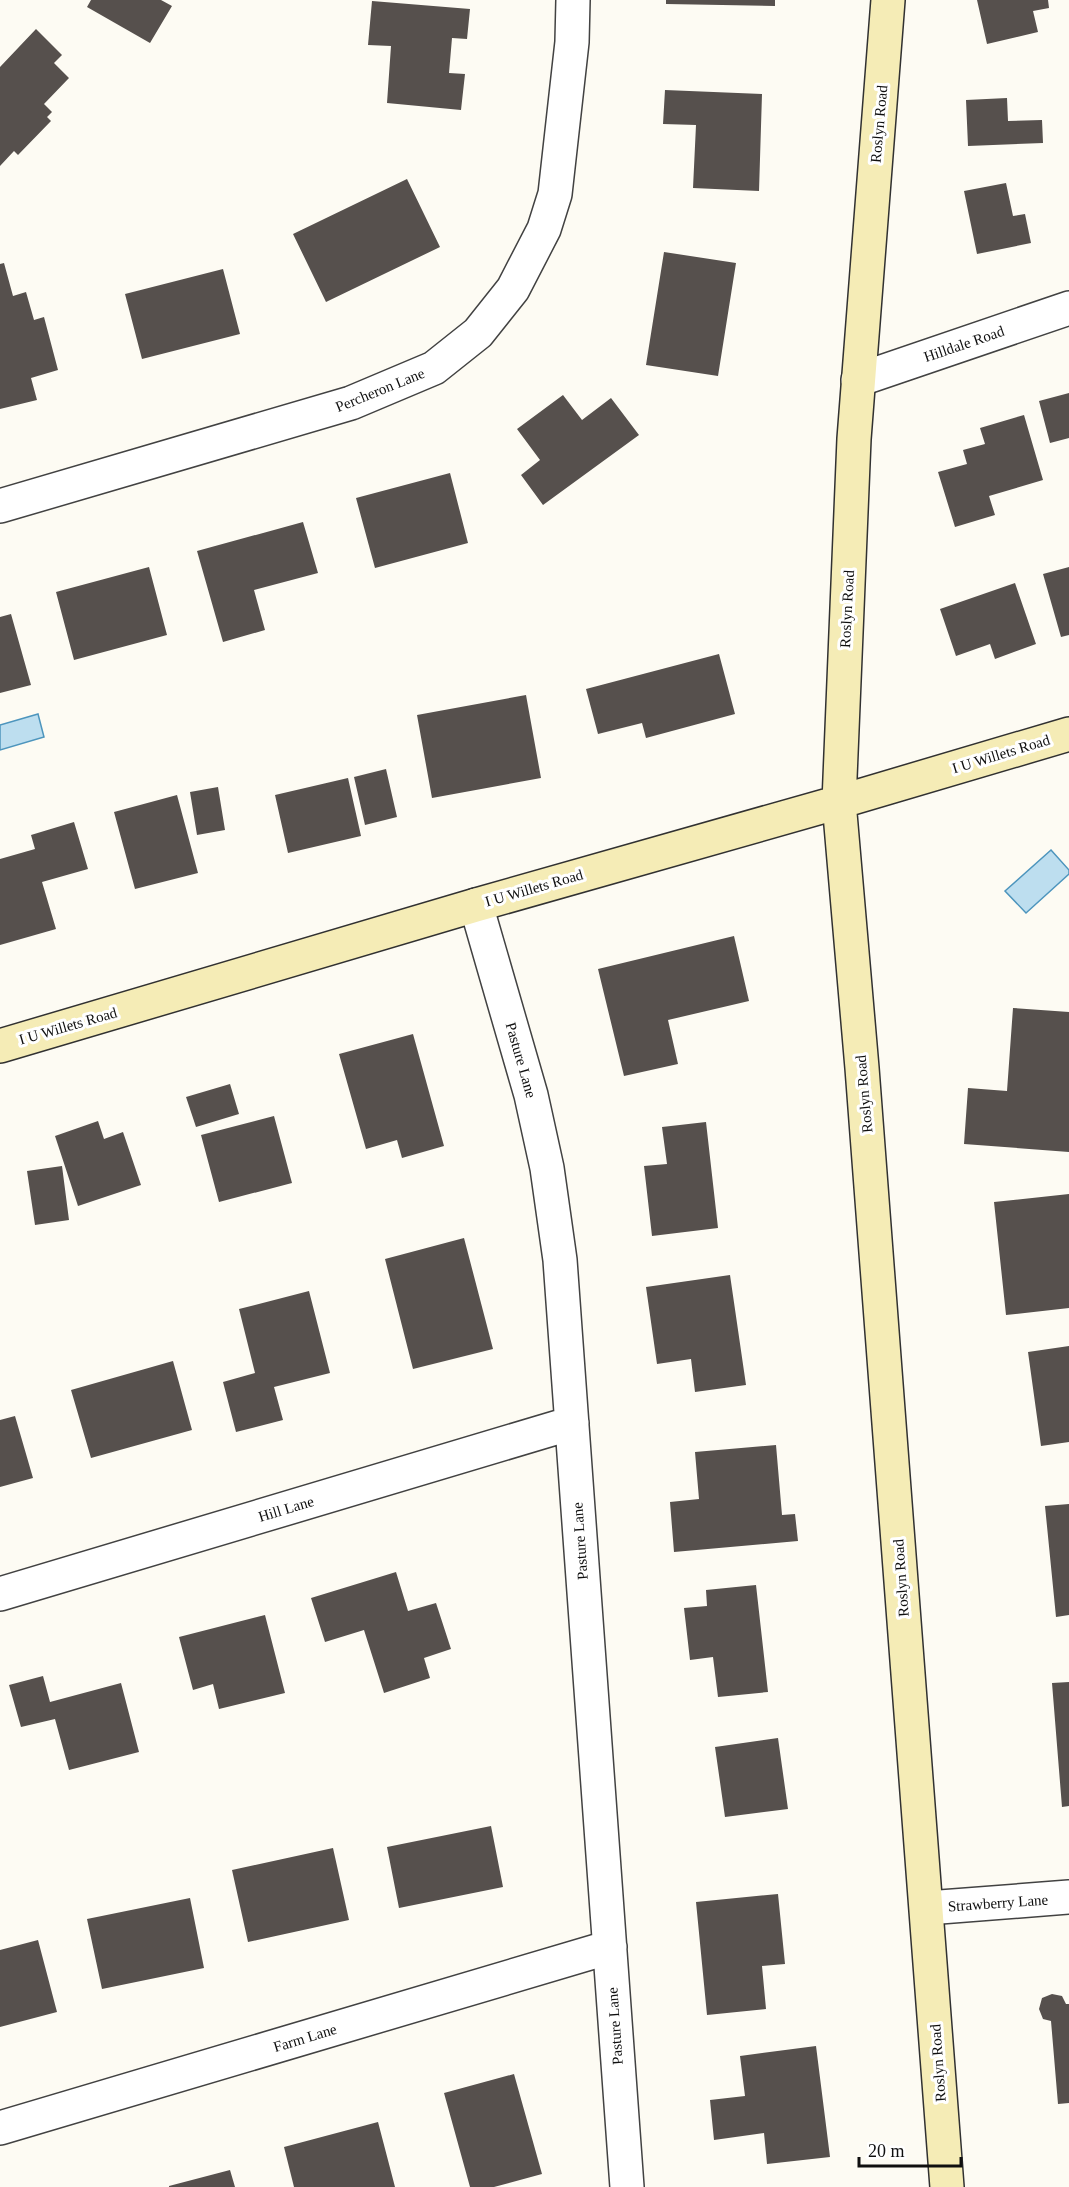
<svg xmlns="http://www.w3.org/2000/svg" width="1069" height="2187" font-family="Georgia,serif">
	<rect width="100%" height="100%" fill="#fdfbf3"/>
	<!-- water -->
	<path fill="#bddeef" stroke="#4d95bd" stroke-width="1.5" d="M38 714 44 737 0 750V725Z
		M1051 850 1069 870V874L1026 913 1005 891Z"/>
	<!-- building -->
	<path fill="#56504d" d="M91 0H161L172 6 150 43 87 7Z
		M666 0H775V6L666 4Z
		M977 0H1048L1049 8 1033 11 1038 32 987 44Z
		M372 1 470 9 467 39 452 38 449 73 465 74 461 110 387 103 391 46 368 45Z
		M36 29 62 55 54 63 69 78 44 104 52 112 47 117 51 121 18 155 14 151 0 166V67Z
		M665 90 762 94 759 191 693 188 696 125 663 124Z
		M1007 98 1008 121 1042 120 1043 143 968 146 966 100Z
		M407 179 440 247 326 302 293 234Z
		M1006 183 1013 216 1025 214 1031 243 977 254 964 191Z
		M664 252 736 263 718 376 646 365Z
		M4 263 13 296 26 292 34 320 44 317 58 370 31 378 37 400 0 409V264Z
		M223 269 240 334 142 359 125 294Z
		M1069 393V438L1050 443 1039 401Z
		M563 395 582 420 611 398 639 435 543 505 521 475 540 460 517 429Z
		M1024 415 1043 480 989 496 995 515 955 527 938 472 967 464 963 450 985 444 980 428Z
		M450 473 468 543 375 568 356 498Z
		M303 522 318 573 254 590 265 630 223 642 197 551Z
		M149 567 167 635 74 660 56 592Z
		M1069 567V635L1061 637 1043 574Z
		M1015 583 1036 644 995 659 990 644 956 656 940 609Z
		M11 614 31 685 0 693V617Z
		M719 654 735 714 646 738 642 723 598 734 586 689Z
		M526 695 541 778 432 798 417 715Z
		M386 769 397 817 365 825 354 777Z
		M348 778 361 836 288 853 275 795Z
		M218 787 225 830 197 835 190 792Z
		M177 795 198 873 135 889 114 812Z
		M74 822 88 869 42 882 56 929 0 945V859L35 849 31 835Z
		M734 936 749 1001 668 1020 678 1064 624 1076 598 969Z
		M1013 1008 1069 1012V1152L964 1144 968 1088 1007 1091Z
		M413 1034 444 1146 402 1158 397 1140 366 1149 339 1054Z
		M230 1084 239 1114 196 1127 186 1097Z
		M274 1116 292 1183 219 1202 201 1135Z
		M98 1121 104 1139 123 1132 141 1185 78 1206 55 1136Z
		M706 1122 718 1228 652 1236 644 1166 667 1164 662 1127Z
		M62 1166 69 1220 35 1225 27 1171Z
		M1069 1194V1308L1006 1315 994 1202Z
		M464 1238 493 1349 413 1369 385 1259Z
		M730 1275 746 1385 695 1392 691 1359 657 1364 646 1287Z
		M309 1291 330 1373 274 1387 283 1420 236 1432 223 1382 255 1373 239 1309Z
		M1069 1346V1442L1041 1446 1028 1352Z
		M173 1361 192 1430 91 1458 71 1390Z
		M15 1416 33 1478 0 1487V1420Z
		M776 1445 782 1515 795 1514 798 1541 674 1552 670 1502 699 1499 695 1452Z
		M1069 1504V1615L1056 1617 1045 1506Z
		M396 1572 408 1611 436 1603 451 1649 424 1658 430 1678 384 1693 364 1630 325 1642 311 1598Z
		M756 1585 768 1692 718 1697 713 1657 690 1660 684 1608 707 1606 706 1590Z
		M265 1615 285 1693 219 1709 213 1684 193 1690 179 1637Z
		M43 1676 50 1702 121 1683 139 1752 69 1770 55 1719 21 1727 9 1685Z
		M1069 1682V1806L1062 1807 1052 1683Z
		M778 1738 788 1809 725 1817 715 1747Z
		M491 1826 503 1887 399 1908 387 1847Z
		M333 1848 349 1920 248 1942 232 1870Z
		M778 1894 785 1964 762 1966 766 2009 707 2015 696 1902Z
		M190 1898 204 1968 102 1989 87 1919Z
		M38 1940 57 2012 0 2027V1950Z
		M1052 1994 1062 1996 1066 2004H1069V2103L1058 2104 1051 2021 1043 2019 1039 2009 1042 1998Z
		M816 2046 830 2157 767 2164 764 2133 714 2140 710 2100 745 2096 740 2056Z
		M514 2074 542 2174 494 2187H470L444 2093Z
		M378 2122 395 2187H294L284 2147Z
		M230 2170 235 2187H169V2186Z"/>
	<g fill="none" stroke-linecap="round" stroke-linejoin="round">
		<defs>
			<path id="street" d="M858 380 1069 308
				M0 506 351 403 434 368 478 333 513 289 544 229 555 194 572 42 573 0
				M476 905 531 1095 547 1168 560 1260 627 2187
				M0 1594 572 1423
				M927 1908 1069 1897
				M0 2128 610 1947"/>
			<path id="secondary" d="M888 0 854 439 839 802 862 1068 947 2187
				M0 1046 476 905 839 802 1069 734"/>
		</defs>
		<!-- street casing -->
		<use href="#street" stroke="#424242" stroke-width="36"/>
		<!-- secondary casing -->
		<use href="#secondary" stroke="#313131" stroke-width="36"/>
		<!-- street -->
		<use href="#street" stroke="#fff" stroke-width="33"/>
		<!-- secondary -->
		<use href="#secondary" stroke="#f5ecb6" stroke-width="33"/>
	</g>
	<g text-anchor="middle" stroke-width="6" stroke-linejoin="round" paint-order="stroke">
		<!-- street labels -->
		<g font-size="15" fill="#0f0f0f" stroke="#fff">
			<text transform="translate(879 124) rotate(-85)" y="5">Roslyn Road</text>
			<text transform="translate(964 344) rotate(-19)" y="5">Hilldale Road</text>
			<text transform="translate(380 390) rotate(-22)" y="5">Percheron Lane</text>
			<text transform="translate(847 609) rotate(-87)" y="5">Roslyn Road</text>
			<text transform="translate(1001 754) rotate(-17)" y="5">I U Willets Road</text>
			<text transform="translate(534 888) rotate(-16)" y="5">I U Willets Road</text>
			<text transform="translate(68 1026) rotate(-16)" y="5">I U Willets Road</text>
			<text transform="translate(521 1060) rotate(74)" y="5">Pasture Lane</text>
			<text transform="translate(864 1094) rotate(-95)" y="5">Roslyn Road</text>
			<text transform="translate(286 1509) rotate(-17)" y="5">Hill Lane</text>
			<text transform="translate(580 1541) rotate(-94)" y="5">Pasture Lane</text>
			<text transform="translate(901 1578) rotate(-94)" y="5">Roslyn Road</text>
			<text transform="translate(998 1903) rotate(-4)" y="5">Strawberry Lane</text>
			<text transform="translate(615 2026) rotate(-94)" y="5">Pasture Lane</text>
			<text transform="translate(305 2038) rotate(-17)" y="5">Farm Lane</text>
			<text transform="translate(938 2063) rotate(-94)" y="5">Roslyn Road</text>
		</g>
	</g>
	<!-- scale -->
	<path d="M859 2157v9h102v-9" fill="none" stroke="#0f0f0f" stroke-width="3"/>
	<text x="868" y="2157" font-size="18" fill="#0f0f0f" stroke="#ffffff" stroke-width="4.5" paint-order="stroke">20 m</text>
</svg>
